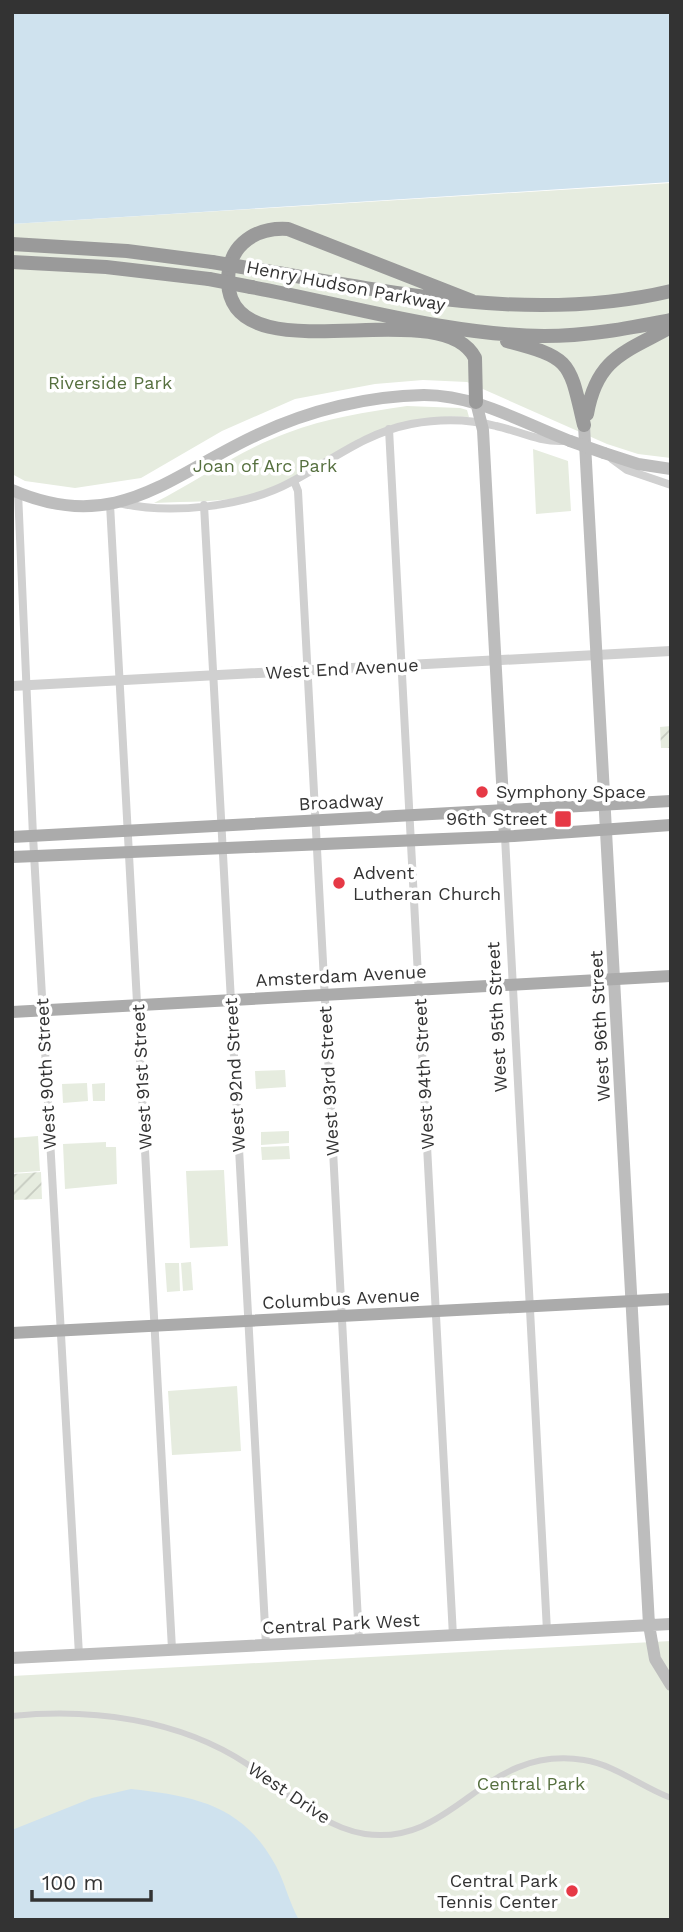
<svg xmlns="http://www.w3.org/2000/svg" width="683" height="1932" font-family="'Work Sans',sans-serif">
	<defs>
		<pattern id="garden-furrows" width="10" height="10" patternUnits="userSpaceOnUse" patternTransform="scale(1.75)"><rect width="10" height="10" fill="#e6ecdf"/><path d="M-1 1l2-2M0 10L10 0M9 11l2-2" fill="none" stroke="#c6cbc0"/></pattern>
	</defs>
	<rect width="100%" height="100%" fill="#fff"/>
	<!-- green -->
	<path fill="#e6ecdf" d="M671 183V458L638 454 607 444 467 382 423 380 375 384 295 399 222 431 141 478 75 488 25 481 12 474V224Z
		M407 406 460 408 467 410 469 417C377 413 351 453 276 487 238 504 195 501 154 503 199 480 240 450 287 433 326 418 366 412 407 406Z
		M533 449 568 461 571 511 536 514Z
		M285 1070 286 1087 256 1089 255 1071Z
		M87 1083 88 1101 63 1103 62 1084Z
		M105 1083V1101H93L92 1084Z
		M289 1131V1143L261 1145V1132Z
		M38 1136 40 1171 12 1173V1138Z
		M106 1142V1147H116L117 1184 65 1189 63 1144Z
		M289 1146 290 1159 262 1160 261 1147Z
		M224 1170 228 1246 190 1248 186 1171Z
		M191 1262 193 1290 183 1291 181 1263Z
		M165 1263H179L180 1291 167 1292Z
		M237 1386 241 1451 172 1455 168 1391Z
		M671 1641V1920H12V1676Z"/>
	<!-- garden -->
	<path fill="url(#garden-furrows)" d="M671 726V748H661L660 727Z
		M41 1172 42 1199 12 1200V1174Z"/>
	<!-- water -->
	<path fill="#cfe2ee" d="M12 12H671V182L12 224Z
		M131 1789C193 1796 243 1804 276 1866 285 1883 289 1902 299 1920H12V1830L92 1798Z"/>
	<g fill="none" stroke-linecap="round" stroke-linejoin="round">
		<!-- pedestrian -->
		<path stroke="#d0d0d0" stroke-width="6" d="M12 1716C92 1708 179 1719 247 1764 283 1789 320 1827 365 1834 456 1847 482 1744 584 1760 616 1765 641 1787 671 1798"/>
		<!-- minor -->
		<path stroke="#d0d0d0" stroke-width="8" d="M389 429 453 1636
			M612 459 627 470 671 485
			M294 481 298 491 359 1640
			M18 492 33 836 79 1655
			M119 503C170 515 245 507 291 482 331 461 365 433 411 424 438 419 469 419 496 426 519 431 539 442 563 441
			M110 504 172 1649
			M204 505 266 1645
			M505 837 547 1631"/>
		<!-- tertiary -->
		<path stroke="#d0d0d0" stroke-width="10" d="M12 686 671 651"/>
		<!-- secondary -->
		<path stroke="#bdbdbd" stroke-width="12" d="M476 402 483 430 505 837
			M584 425 649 1625 655 1659 671 1685
			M604 453 638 464 671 469
			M12 490C117 536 171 474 259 434 310 410 368 396 424 395 476 395 523 423 570 441
			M12 1658 671 1624"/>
		<!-- primary -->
		<path stroke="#ababab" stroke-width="12" d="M12 837 671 801
			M12 857 514 836 671 825
			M12 1012 671 976
			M12 1333 671 1299"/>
		<!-- motorway -->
		<path stroke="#9a9a9a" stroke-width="14" d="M12 244 127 251 212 262
			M12 262 106 267 209 279
			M254 269C392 292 532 324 671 291
			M251 287C348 305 446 335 544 336 588 336 629 328 671 320
			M472 301 288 229C272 228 256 231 243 243 232 253 228 267 228 282 232 379 441 290 475 358L476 402
			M507 341C572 358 569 361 584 425
			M587 414C597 357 626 352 671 327"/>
		<!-- secondary-bridge -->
		<path stroke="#bdbdbd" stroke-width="12" d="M570 441 604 453"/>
		<!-- motorway-bridge -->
		<path stroke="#9a9a9a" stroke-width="14" d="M212 262 254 269
			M209 279 251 287"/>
	</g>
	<!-- markers -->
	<g fill="#e63946" stroke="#fff" stroke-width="2.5">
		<circle cx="482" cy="792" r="7"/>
		<rect x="554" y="810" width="18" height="18" rx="3.5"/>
		<circle cx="339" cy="883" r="7"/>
		<circle cx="572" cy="1891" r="7"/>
	</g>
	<g text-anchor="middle" stroke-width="7" stroke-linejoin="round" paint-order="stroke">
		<!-- street labels -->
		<g font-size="18" fill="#333" stroke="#fff">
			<text transform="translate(346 286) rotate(11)" y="6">Henry Hudson Parkway</text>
			<text transform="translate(342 669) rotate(-3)" y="6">West End Avenue</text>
			<text transform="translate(341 802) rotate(-3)" y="6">Broadway</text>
			<text transform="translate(341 976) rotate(-3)" y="6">Amsterdam Avenue</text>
			<text transform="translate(497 1017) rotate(-93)" y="6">West 95th Street</text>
			<text transform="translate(600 1026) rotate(-93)" y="6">West 96th Street</text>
			<text transform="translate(46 1074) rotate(-93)" y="6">West 90th Street</text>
			<text transform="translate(424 1074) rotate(-93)" y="6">West 94th Street</text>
			<text transform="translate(235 1075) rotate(-93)" y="6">West 92nd Street</text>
			<text transform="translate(142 1077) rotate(-93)" y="6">West 91st Street</text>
			<text transform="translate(329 1081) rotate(-93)" y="6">West 93rd Street</text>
			<text transform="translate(341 1299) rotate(-3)" y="6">Columbus Avenue</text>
			<text transform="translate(341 1624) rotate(-3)" y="6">Central Park West</text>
			<text transform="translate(289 1793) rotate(34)" y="6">West Drive</text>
		</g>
		<!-- park labels -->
		<g font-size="18" fill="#56703f" stroke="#fff">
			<text x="110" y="389">Riverside Park</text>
			<text x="265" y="472">Joan of Arc Park</text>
			<text x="531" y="1790">Central Park</text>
		</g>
		<!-- poi labels -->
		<g font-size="18" fill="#333" stroke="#fff" text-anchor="start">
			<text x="496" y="798">Symphony Space</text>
			<text x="547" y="825" text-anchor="end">96th Street</text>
			<text x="353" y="879">Advent<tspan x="353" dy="21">Lutheran Church</tspan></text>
			<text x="558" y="1887" text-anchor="end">Central Park<tspan x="558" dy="21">Tennis Center</tspan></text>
		</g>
	</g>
	<!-- border -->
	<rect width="683" height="1932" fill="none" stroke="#333333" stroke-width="28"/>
	<!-- scale -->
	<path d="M32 1890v10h119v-10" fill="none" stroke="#333333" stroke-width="3.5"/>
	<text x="42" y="1890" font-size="21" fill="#333333" stroke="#ffffff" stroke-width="5" paint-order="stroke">100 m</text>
</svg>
